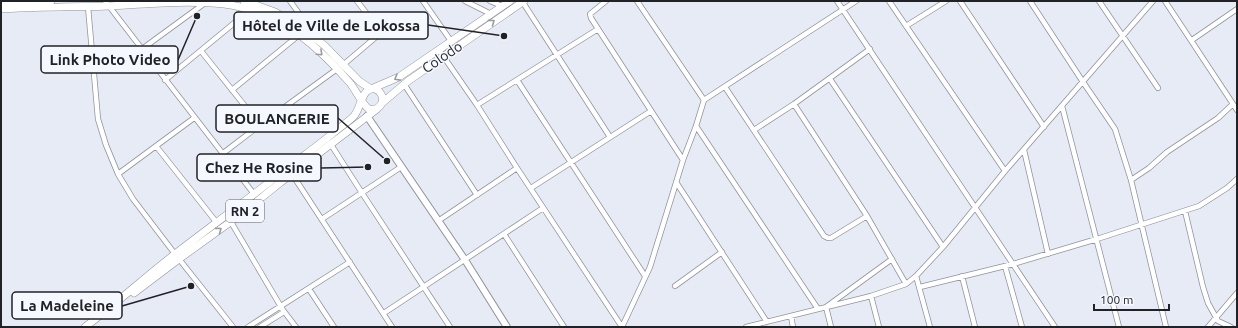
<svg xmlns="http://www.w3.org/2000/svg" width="1238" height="328" font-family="Ubuntu,sans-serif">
	<rect width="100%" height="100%" fill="#e7ebf6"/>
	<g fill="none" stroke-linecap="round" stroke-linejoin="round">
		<defs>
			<path id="street" d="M105 1 254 194
				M290 1 308 26 305 30
				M357 1 381 32
				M423 1 451 41
				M465 1 491 14
				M490 1 502 6
				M522 1 610 137
				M606 1 590 14 591 18 683 160
				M637 1 704 100
				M837 1 1055 327
				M889 1 1005 171
				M960 1 1044 127
				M1030 1 1083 82 1115 129 1131 180 1166 327
				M1099 1 1158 88
				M1165 1 1237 110
				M88 7 98 119 106 145 118 174 133 199 175 254 233 327
				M906 26 946 1
				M1192 40 1237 9
				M142 49 205 3
				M439 50 477 105 517 168 622 327
				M201 51 260 125
				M343 65 396 20
				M830 79 943 247
				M165 80 250 10
				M517 80 645 276
				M404 84 477 195
				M725 87 824 236 828 238H831L867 216
				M232 90 299 35
				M794 104 867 216 906 284
				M477 105 598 29
				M1062 106 1119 327
				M696 126 818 309
				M754 130 794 104 870 49
				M330 143 362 193 450 327
				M156 146 217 223
				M1024 150 1048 254
				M222 154 260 125 337 69
				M118 174 194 118
				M292 174 392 327
				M1131 180 1149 168 1167 152 1218 118 1233 104
				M676 182 767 322
				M531 188 651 111
				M1185 211 1203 287 1208 303 1218 321 1231 327
				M322 219 401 167
				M438 221 517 168
				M231 222 284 312 260 327
				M504 234 564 327
				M1005 266 1022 327
				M916 276 930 327
				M962 276 975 327
				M675 286 722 252
				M920 287 1013 264 1097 239 1199 206 1227 188 1237 179
				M309 289 334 327
				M871 296 879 327
				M283 310 296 327
				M384 313 543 208
				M791 316 793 327
				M248 327 350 262
				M622 327 650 267 683 160 696 126 704 100 856 1
				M746 327 871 296 906 284 916 276 943 247 1005 171 1153 1
				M831 327 826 307 892 259
				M1208 327 1237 293"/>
			<path id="secondary" d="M367 116 465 260 507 327"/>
			<path id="primary" d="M244 1 275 12 305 30 325 46 359 81 371 89 399 77 510 1
				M1 3 51 1
				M1 9C20 8 39 7 59 7 75 6 92 7 108 6 146 4 186 0 224 4 241 6 259 12 275 20 303 33 330 60 350 83 355 89 364 107 369 109 375 111 381 107 382 102 383 99 383 97 381 94 380 92 378 90 375 89 362 86 361 108 354 116 348 122 339 128 332 134 311 151 288 167 267 184 236 208 205 231 175 254 144 278 116 304 85 327
				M382 103 408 81 524 1
				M134 293 179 259 240 215 281 182 377 109"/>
		</defs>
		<!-- street casing -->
		<use href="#street" stroke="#90939d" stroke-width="6"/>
		<!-- secondary casing -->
		<use href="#secondary" stroke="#90939d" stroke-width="8"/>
		<!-- primary casing -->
		<use href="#primary" stroke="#90939d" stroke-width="8"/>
		<!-- street -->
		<use href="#street" stroke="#fff" stroke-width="4.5"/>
		<!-- secondary -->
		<use href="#secondary" stroke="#fff" stroke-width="6"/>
		<!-- primary -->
		<use href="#primary" stroke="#fff" stroke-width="7"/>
	</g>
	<!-- one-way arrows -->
	<defs><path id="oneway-chevron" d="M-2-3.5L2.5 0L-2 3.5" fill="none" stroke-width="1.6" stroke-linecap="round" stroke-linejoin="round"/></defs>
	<g stroke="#9b9c9d">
		<use href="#oneway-chevron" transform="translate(492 22) rotate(-36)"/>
		<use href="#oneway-chevron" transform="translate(320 53) rotate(43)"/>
		<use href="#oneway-chevron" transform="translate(397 78) rotate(151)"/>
		<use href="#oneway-chevron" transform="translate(219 230) rotate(-36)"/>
	</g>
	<g text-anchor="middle" stroke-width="3" stroke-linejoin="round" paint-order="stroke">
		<!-- shield labels -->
		<rect fill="#f6f8ff" stroke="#616267" stroke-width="1" x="226" y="200" width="38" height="22" rx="3"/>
		<g font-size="13" font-weight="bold" fill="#212226">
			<text x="245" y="216">RN 2</text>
		</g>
		<!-- street labels -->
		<g font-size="14" fill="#212226" stroke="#f6f8ff">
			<text transform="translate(442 57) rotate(-34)" y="5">Colodo</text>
		</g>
	</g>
	<!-- callouts -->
	<path fill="none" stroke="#212226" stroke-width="1.5" d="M504 36L428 25M197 16L178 60M387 161L338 118M368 167L321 168M191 286L122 306"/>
	<g fill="#212226" stroke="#f6f8ff" stroke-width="1.5">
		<circle cx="504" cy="36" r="4"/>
		<circle cx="197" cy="16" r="4"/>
		<circle cx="387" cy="161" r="4"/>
		<circle cx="368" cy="167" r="4"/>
		<circle cx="191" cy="286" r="4"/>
	</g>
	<g fill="#f6f8ff" stroke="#212226" stroke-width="1.5">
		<rect x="234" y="12" width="194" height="27" rx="4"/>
		<rect x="41" y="46" width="137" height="27" rx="4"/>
		<rect x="216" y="105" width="122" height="27" rx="4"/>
		<rect x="197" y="154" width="124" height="27" rx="4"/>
		<rect x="12" y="292" width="110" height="27" rx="4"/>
	</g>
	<g font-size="15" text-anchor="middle" font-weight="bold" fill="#212226">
		<text x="331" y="31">Hôtel de Ville de Lokossa</text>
		<text x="110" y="65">Link Photo Video</text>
		<text x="277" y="124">BOULANGERIE</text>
		<text x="259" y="173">Chez He Rosine</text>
		<text x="67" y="311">La Madeleine</text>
	</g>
	<!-- border -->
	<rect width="1238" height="328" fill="none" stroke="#212226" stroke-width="4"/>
	<!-- scale -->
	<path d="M1094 304v6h75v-6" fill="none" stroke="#212226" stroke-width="2"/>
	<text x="1100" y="304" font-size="12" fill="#212226" stroke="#f6f8ff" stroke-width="3" paint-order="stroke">100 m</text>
</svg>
